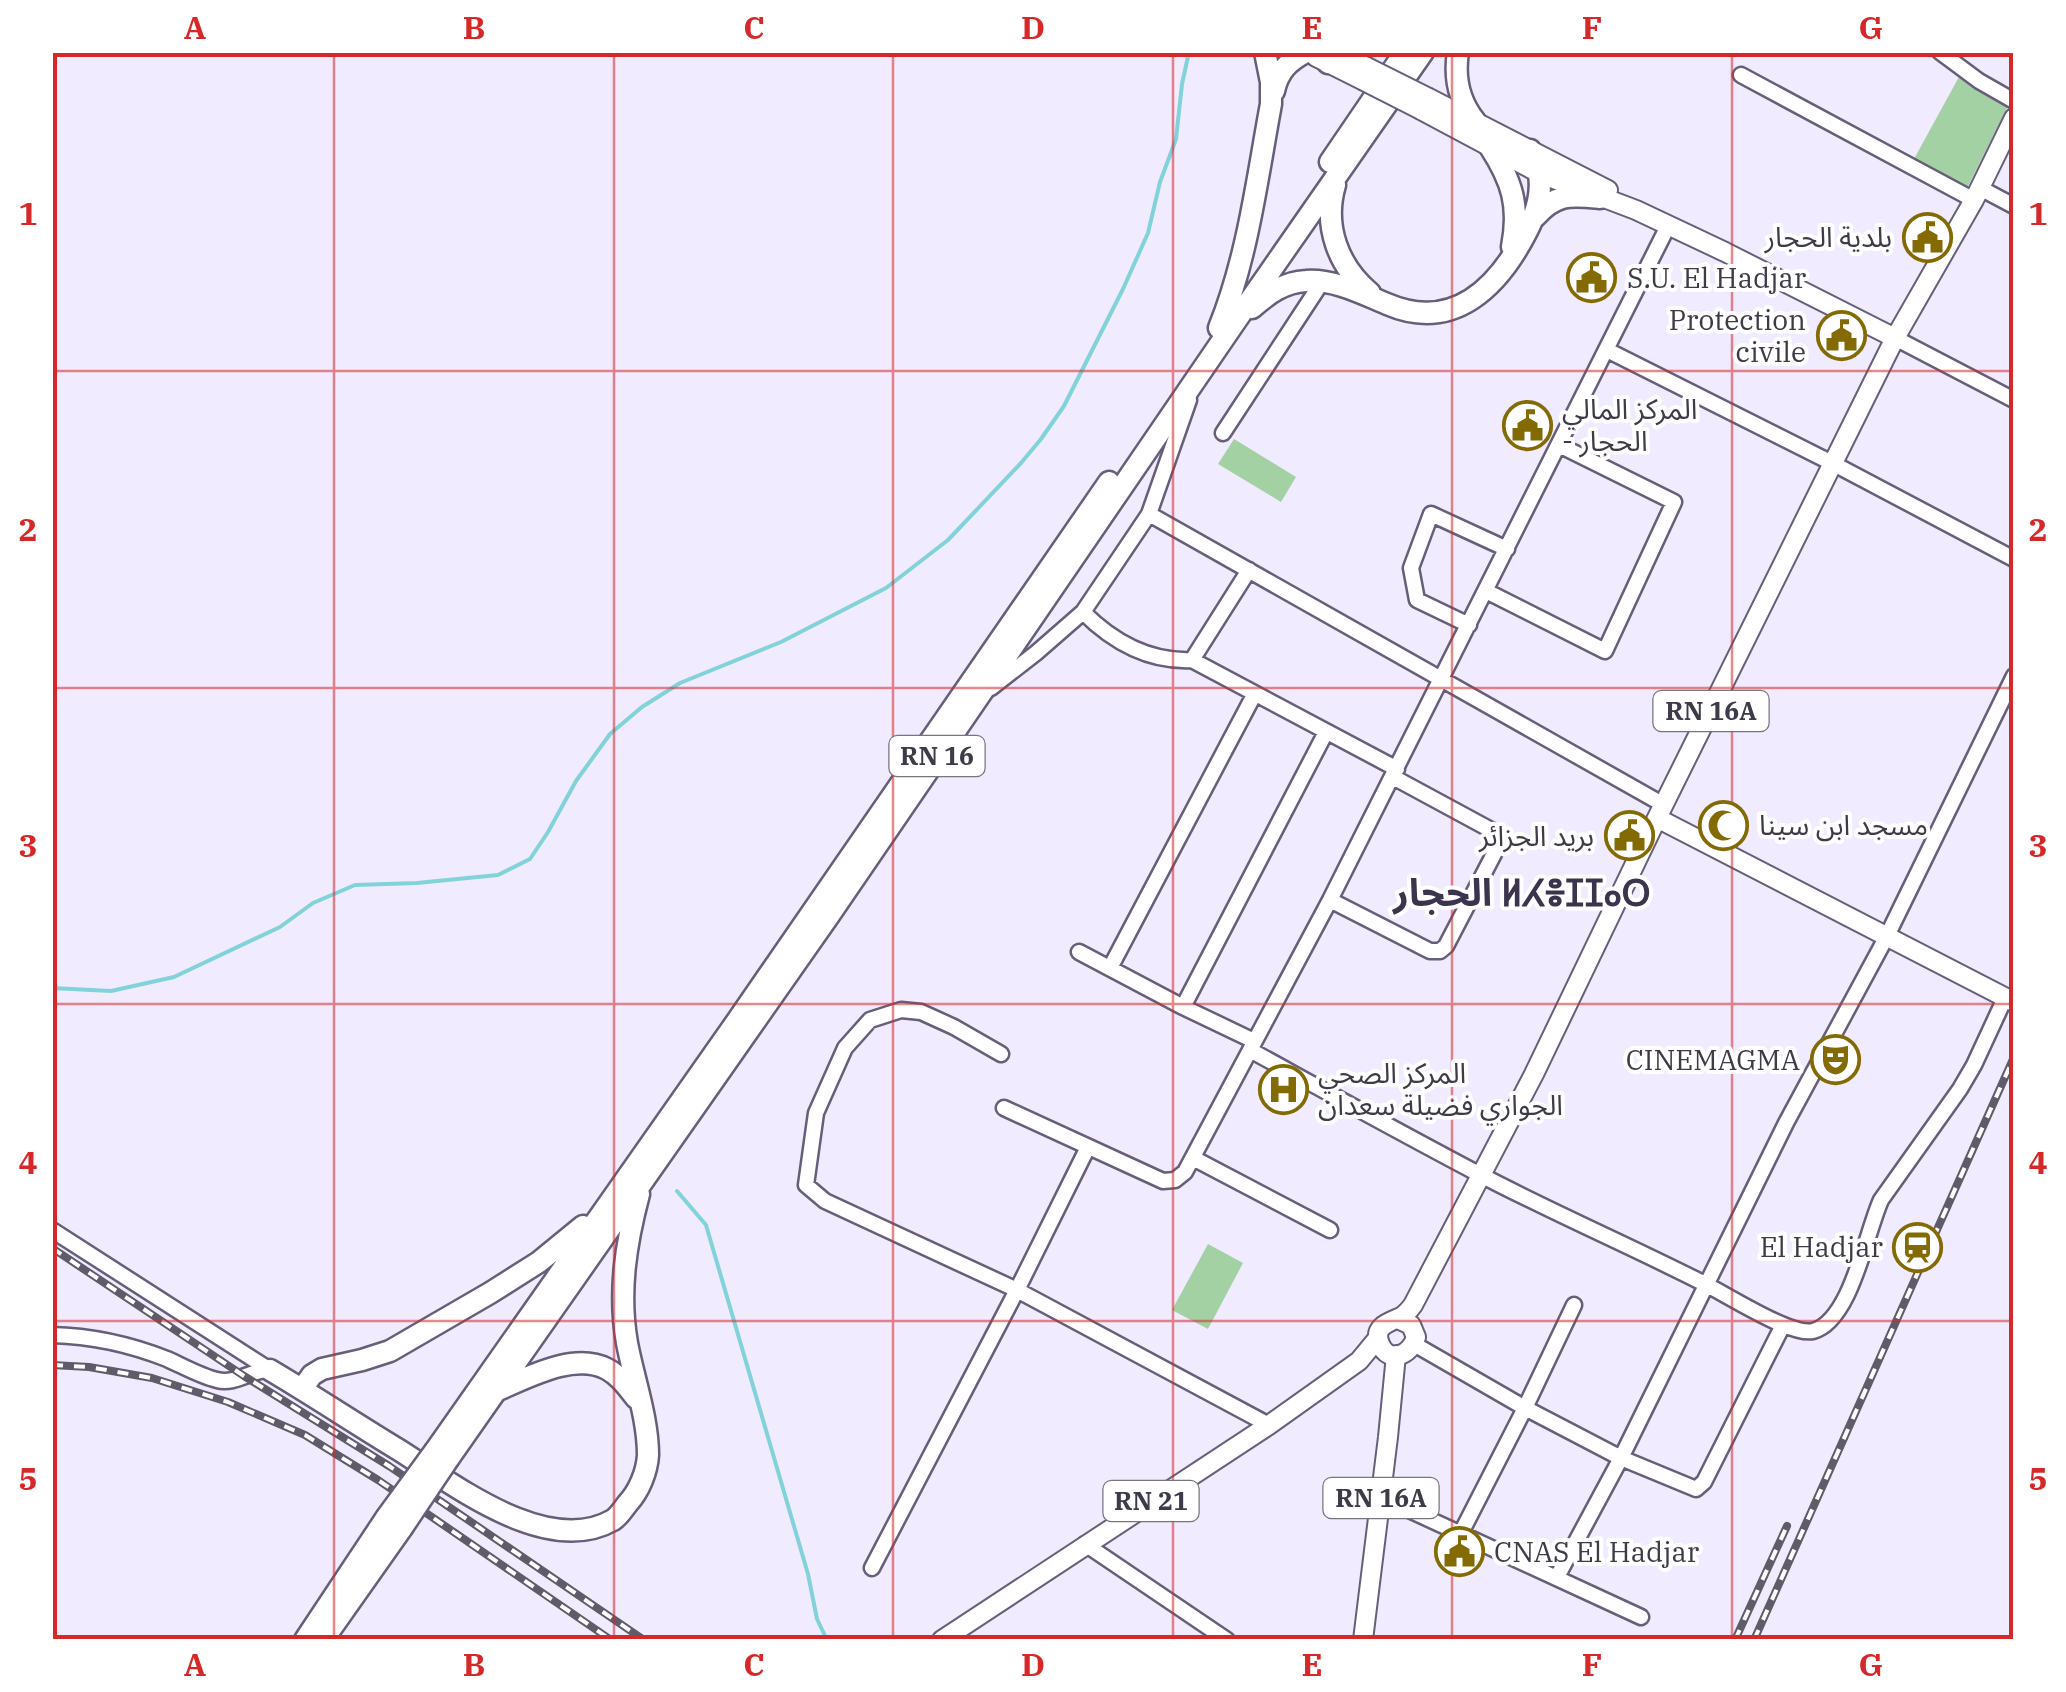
<svg xmlns="http://www.w3.org/2000/svg" width="2066" height="1692" font-family="'IBM Plex Serif','Noto Sans Arabic','Noto Sans Tifinagh',serif">
	<rect width="100%" height="100%" fill="#f1ebff"/>
	<!-- green -->
	<path fill="#a3d1a4" d="M1960 75 2008 106 1967 188 1914 159Z
		M1234 439 1296 477 1281 502 1218 464Z
		M1208 1244 1243 1263 1208 1329 1172 1310Z"/>
	<g fill="none" stroke-linecap="round" stroke-linejoin="round">
		<!-- stream -->
		<path stroke="#82d2db" stroke-width="4" d="M52 988 111 991 174 977 280 927 313 903 355 885 417 883 498 875 530 859 548 832 576 781 610 734 642 707 680 683 781 642 886 588 948 540 1021 463 1041 439 1064 406 1123 289 1148 233 1160 182 1176 139 1182 84 1189 52
			M677 1191 706 1225 808 1574 817 1619 827 1640"/>
		<defs>
			<path id="minor" d="M1940 52 1979 81 2014 101
				M1741 75 1974 200
				M1980 188 2014 206
				M1895 338 2014 400
				M1607 350 1834 464 2014 559
				M1223 433 1322 282
				M1149 514 1664 805
				M1486 591 1605 651 1674 502 1559 445
				M1083 612C1113 642 1148 662 1192 660L1397 769
				M1469 625 1417 600 1411 568 1431 514 1507 549
				M1192 660 1249 570
				M991 688 1036 653 1083 612 1149 514 1189 400
				M1330 900 1430 951H1440L1446 946 1496 850 1497 840 1491 830 1393 777
				M1079 952 1183 1007 1254 1041
				M1110 968 1254 695
				M1183 1007 1326 732
				M1250 1050C1325 1091 1401 1133 1477 1173 1551 1212 1628 1245 1703 1283 1726 1294 1790 1336 1813 1331 1851 1321 1866 1233 1881 1200L1960 1089 1974 1065 2005 998
				M1001 1054 954 1027 921 1012 901 1010 870 1020 845 1048 816 1113 806 1185 825 1201 1017 1290 1269 1425
				M1004 1108 1163 1181 1175 1180 1185 1172 1330 900 1668 226
				M1193 1158 1330 1230
				M52 1230 270 1370
				M52 1335C93 1336 129 1344 167 1359 183 1366 200 1376 217 1380 236 1385 252 1369 270 1370
				M1414 1344 1525 1408 1621 1458 1696 1489 1704 1482 1783 1325
				M1381 1497 1641 1617
				M1461 1533 1525 1408 1574 1305
				M1085 1544 1227 1640
				M872 1568 1017 1290 1088 1147
				M1557 1577 1621 1458 1786 1123 1887 936 2014 676"/>
			<path id="major" d="M1336 52 1367 67
				M1316 57 1362 80
				M1429 98 1608 190
				M1421 110 1541 174 1636 210 1725 252 1895 338
				M1657 818 2014 1002
				M1398 1319 1411 1325 1416 1337C1411 1355 1389 1365 1380 1344 1372 1326 1390 1322 1401 1317 1406 1314 1410 1309 1413 1305L1534 1074 1657 818 1895 338 1974 200 2014 118
				M942 1640 1269 1425 1359 1361 1378 1338
				M1363 1640 1388 1437 1396 1355"/>
			<path id="highway" d="M1321 52 1328 63
				M1458 52C1454 77 1459 101 1475 121
				M1274 91C1278 72 1288 61 1306 52
				M1490 147C1512 181 1520 206 1512 247
				M1330 162 1405 52
				M1335 185C1323 226 1338 266 1370 293
				M1535 217C1556 193 1571 195 1600 198
				M1252 308C1268 294 1284 282 1306 281 1334 279 1363 294 1387 304 1454 333 1499 286 1527 231 1541 204 1546 176 1530 150
				M1219 328C1248 256 1257 179 1271 104V82L1265 52
				M270 1370C314 1396 356 1424 399 1450 453 1484 547 1558 613 1520 619 1516 623 1509 628 1503 639 1491 647 1472 648 1455 648 1418 634 1380 627 1343 618 1292 626 1243 639 1194
				M302 1389 312 1375 322 1369 362 1360 390 1351 490 1293 539 1262 583 1226
				M498 1390C529 1377 574 1352 607 1369 620 1376 628 1388 636 1398
				M435 1451 737 1021 1109 482
				M449 1458 828 917 1235 322 1423 52
				M305 1640 386 1518
				M323 1640 402 1528"/>
		</defs>
		<!-- minor casing -->
		<use href="#minor" stroke="#675e7a" stroke-width="19"/>
		<!-- major casing -->
		<use href="#major" stroke="#675e7a" stroke-width="22"/>
		<!-- highway casing -->
		<use href="#highway" stroke="#675e7a" stroke-width="25"/>
		<!-- minor -->
		<use href="#minor" stroke="#fff" stroke-width="14"/>
		<!-- major -->
		<use href="#major" stroke="#fff" stroke-width="18"/>
		<!-- highway -->
		<use href="#highway" stroke="#fff" stroke-width="20"/>
		<defs>
			<path id="rail" d="M52 1248 244 1376 389 1466 644 1640
				M52 1365 89 1367 152 1378 228 1402 305 1435 378 1480 611 1640
				M1735 1640 1787 1526
				M1754 1640 2014 1057"/>
		</defs>
		<!-- rail casing -->
		<use href="#rail" stroke="#5f5b69" stroke-width="8"/>
		<!-- rail -->
		<use href="#rail" stroke="#fff" stroke-width="4" stroke-dasharray="11" stroke-linecap="butt"/>
		<defs>
			<path id="major-bridge" d="M1367 67 1429 98
				M1362 80 1421 110"/>
			<path id="highway-bridge" d="M386 1518 435 1451
				M402 1528 449 1458"/>
		</defs>
		<!-- major-bridge casing -->
		<use href="#major-bridge" stroke="#675e7a" stroke-width="22" stroke-linecap="butt"/>
		<!-- highway-bridge casing -->
		<use href="#highway-bridge" stroke="#675e7a" stroke-width="25" stroke-linecap="butt"/>
		<!-- major-bridge -->
		<use href="#major-bridge" stroke="#fff" stroke-width="18"/>
		<!-- highway-bridge -->
		<use href="#highway-bridge" stroke="#fff" stroke-width="20"/>
	</g>
	<!-- grid -->
	<path fill="none" stroke="#d62828" stroke-width="2.5" stroke-opacity="0.55" d="M334 52V1640M614 52V1640M893 52V1640M1173 52V1640M1452 52V1640M1732 52V1640M52 371H2014M52 688H2014M52 1004H2014M52 1321H2014"/>
	<!-- icons -->
	<defs>
		<symbol id="civic-ring" viewBox="-11 -11 22 22"><circle r="9.5" fill="#fff" stroke="#836a03" stroke-width="1.5"/><path d="M-.6-6.5H3V-4.5H.6V-3L4-1V1h2V6H-6V1h2V-1L-.6-3ZM-1.2 2.5V6h2.4V2.5Z" fill="#836a03"/></symbol>
		<symbol id="mosque-ring" viewBox="-11 -11 22 22"><circle r="9.5" fill="#fff" stroke="#836a03" stroke-width="1.5"/><path d="M3.5-4.9A6 6 0 1 0 3.5 4.9A5 5 0 1 1 3.5-4.9Z" fill="#836a03"/></symbol>
		<symbol id="theatre-ring" viewBox="-11 -11 22 22"><circle r="9.5" fill="#fff" stroke="#836a03" stroke-width="1.5"/><path d="M-5-5.5Q0-4 5-5.5V0Q5 5 0 6Q-5 5-5 0ZM-3.3-2.5H-1v1.5H-3.3ZM1-2.5H3.3v1.5H1ZM-2.8 1Q0 5.5 2.8 1Z" fill="#836a03"/></symbol>
		<symbol id="hospital-ring" viewBox="-11 -11 22 22"><circle r="9.5" fill="#fff" stroke="#836a03" stroke-width="1.5"/><path d="M-5-5h3v3.5h4V-5h3V5h-3V1.5h-4V5h-3Z" fill="#836a03"/></symbol>
		<symbol id="station-ring" viewBox="-11 -11 22 22"><circle r="9.5" fill="#fff" stroke="#836a03" stroke-width="1.5"/><path d="M-3-6H3Q5-6 5-4V2Q5 4 3 4L4.5 6H3L1.5 4h-3L-3 6H-4.5L-3 4Q-5 4-5 2V-4Q-5-6-3-6ZM-3.5-4v3h7v-3ZM-3.5 1v1.5H-2V1ZM2 1v1.5H3.5V1Z" fill="#836a03"/></symbol>
	</defs>
	<g fill-rule="evenodd">
		<use href="#civic-ring" x="1900" y="210" width="55" height="55"/>
		<use href="#civic-ring" x="1564" y="250" width="55" height="55"/>
		<use href="#civic-ring" x="1814" y="308" width="55" height="55"/>
		<use href="#civic-ring" x="1500" y="398" width="55" height="55"/>
		<use href="#mosque-ring" x="1696" y="798" width="55" height="55"/>
		<use href="#civic-ring" x="1602" y="808" width="55" height="55"/>
		<use href="#theatre-ring" x="1808" y="1032" width="55" height="55"/>
		<use href="#hospital-ring" x="1256" y="1062" width="55" height="55"/>
		<use href="#station-ring" x="1890" y="1220" width="55" height="55"/>
		<use href="#civic-ring" x="1432" y="1524" width="55" height="55"/>
	</g>
	<g text-anchor="middle" stroke-width="8" stroke-linejoin="round" paint-order="stroke">
		<!-- shield labels -->
		<g fill="#fff" stroke="#78757e" stroke-width="2.5">
			<rect x="1653.5" y="691" width="115" height="40" rx="8"/>
			<rect x="889.5" y="736" width="95" height="40" rx="8"/>
			<rect x="1323.5" y="1478" width="115" height="40" rx="8"/>
			<rect x="1103.5" y="1481" width="95" height="40" rx="8"/>
		</g>
		<g font-size="25" font-weight="bold" fill="#3e3a47">
			<text x="1711" y="720">RN 16A</text>
			<text x="937" y="765">RN 16</text>
			<text x="1381" y="1507">RN 16A</text>
			<text x="1151" y="1510">RN 21</text>
		</g>
		<!-- poi labels -->
		<g font-size="28" fill="#3e3a47" stroke="#fff" text-anchor="end">
			<text x="1892" y="247">بلدية الحجار</text>
			<text x="1627" y="288" text-anchor="start">S.U. El Hadjar</text>
			<text x="1806" y="330">Protection<tspan x="1806" dy="32">civile</tspan></text>
			<text x="1562" y="419" text-anchor="start">المركز المالي<tspan x="1562" dy="32">- الحجار</tspan></text>
			<text x="1759" y="835" text-anchor="start">مسجد ابن سينا</text>
			<text x="1594" y="846">بريد الجزائر</text>
			<text x="1800" y="1070">CINEMAGMA</text>
			<text x="1318" y="1083" text-anchor="start">المركز الصحي<tspan x="1318" dy="32">الجواري فضيلة سعدان</tspan></text>
			<text x="1883" y="1257">El Hadjar</text>
			<text x="1494" y="1562" text-anchor="start">CNAS El Hadjar</text>
		</g>
		<!-- district labels -->
		<g font-size="38" font-weight="bold" fill="#3c334d" stroke="#fff">
			<text x="1522" y="906">الحجار ⵍⵃⴻⵊⵊⴰⵔ</text>
		</g>
	</g>
	<!-- border -->
	<rect width="2066" height="1692" fill="none" stroke="#ffffff" stroke-width="110"/>
	<rect x="55" y="55" width="1956" height="1582" fill="none" stroke="#d62828" stroke-width="4"/>
	<g font-size="32" text-anchor="middle" font-weight="bold" fill="#d62828">
		<text x="195" y="39">A</text>
		<text x="474" y="39">B</text>
		<text x="754" y="39">C</text>
		<text x="1033" y="39">D</text>
		<text x="1312" y="39">E</text>
		<text x="1592" y="39">F</text>
		<text x="1871" y="39">G</text>
		<text x="28" y="225">1</text>
		<text x="2038" y="225">1</text>
		<text x="28" y="541">2</text>
		<text x="2038" y="541">2</text>
		<text x="28" y="857">3</text>
		<text x="2038" y="857">3</text>
		<text x="28" y="1174">4</text>
		<text x="2038" y="1174">4</text>
		<text x="28" y="1490">5</text>
		<text x="2038" y="1490">5</text>
		<text x="195" y="1676">A</text>
		<text x="474" y="1676">B</text>
		<text x="754" y="1676">C</text>
		<text x="1033" y="1676">D</text>
		<text x="1312" y="1676">E</text>
		<text x="1592" y="1676">F</text>
		<text x="1871" y="1676">G</text>
	</g>
</svg>
